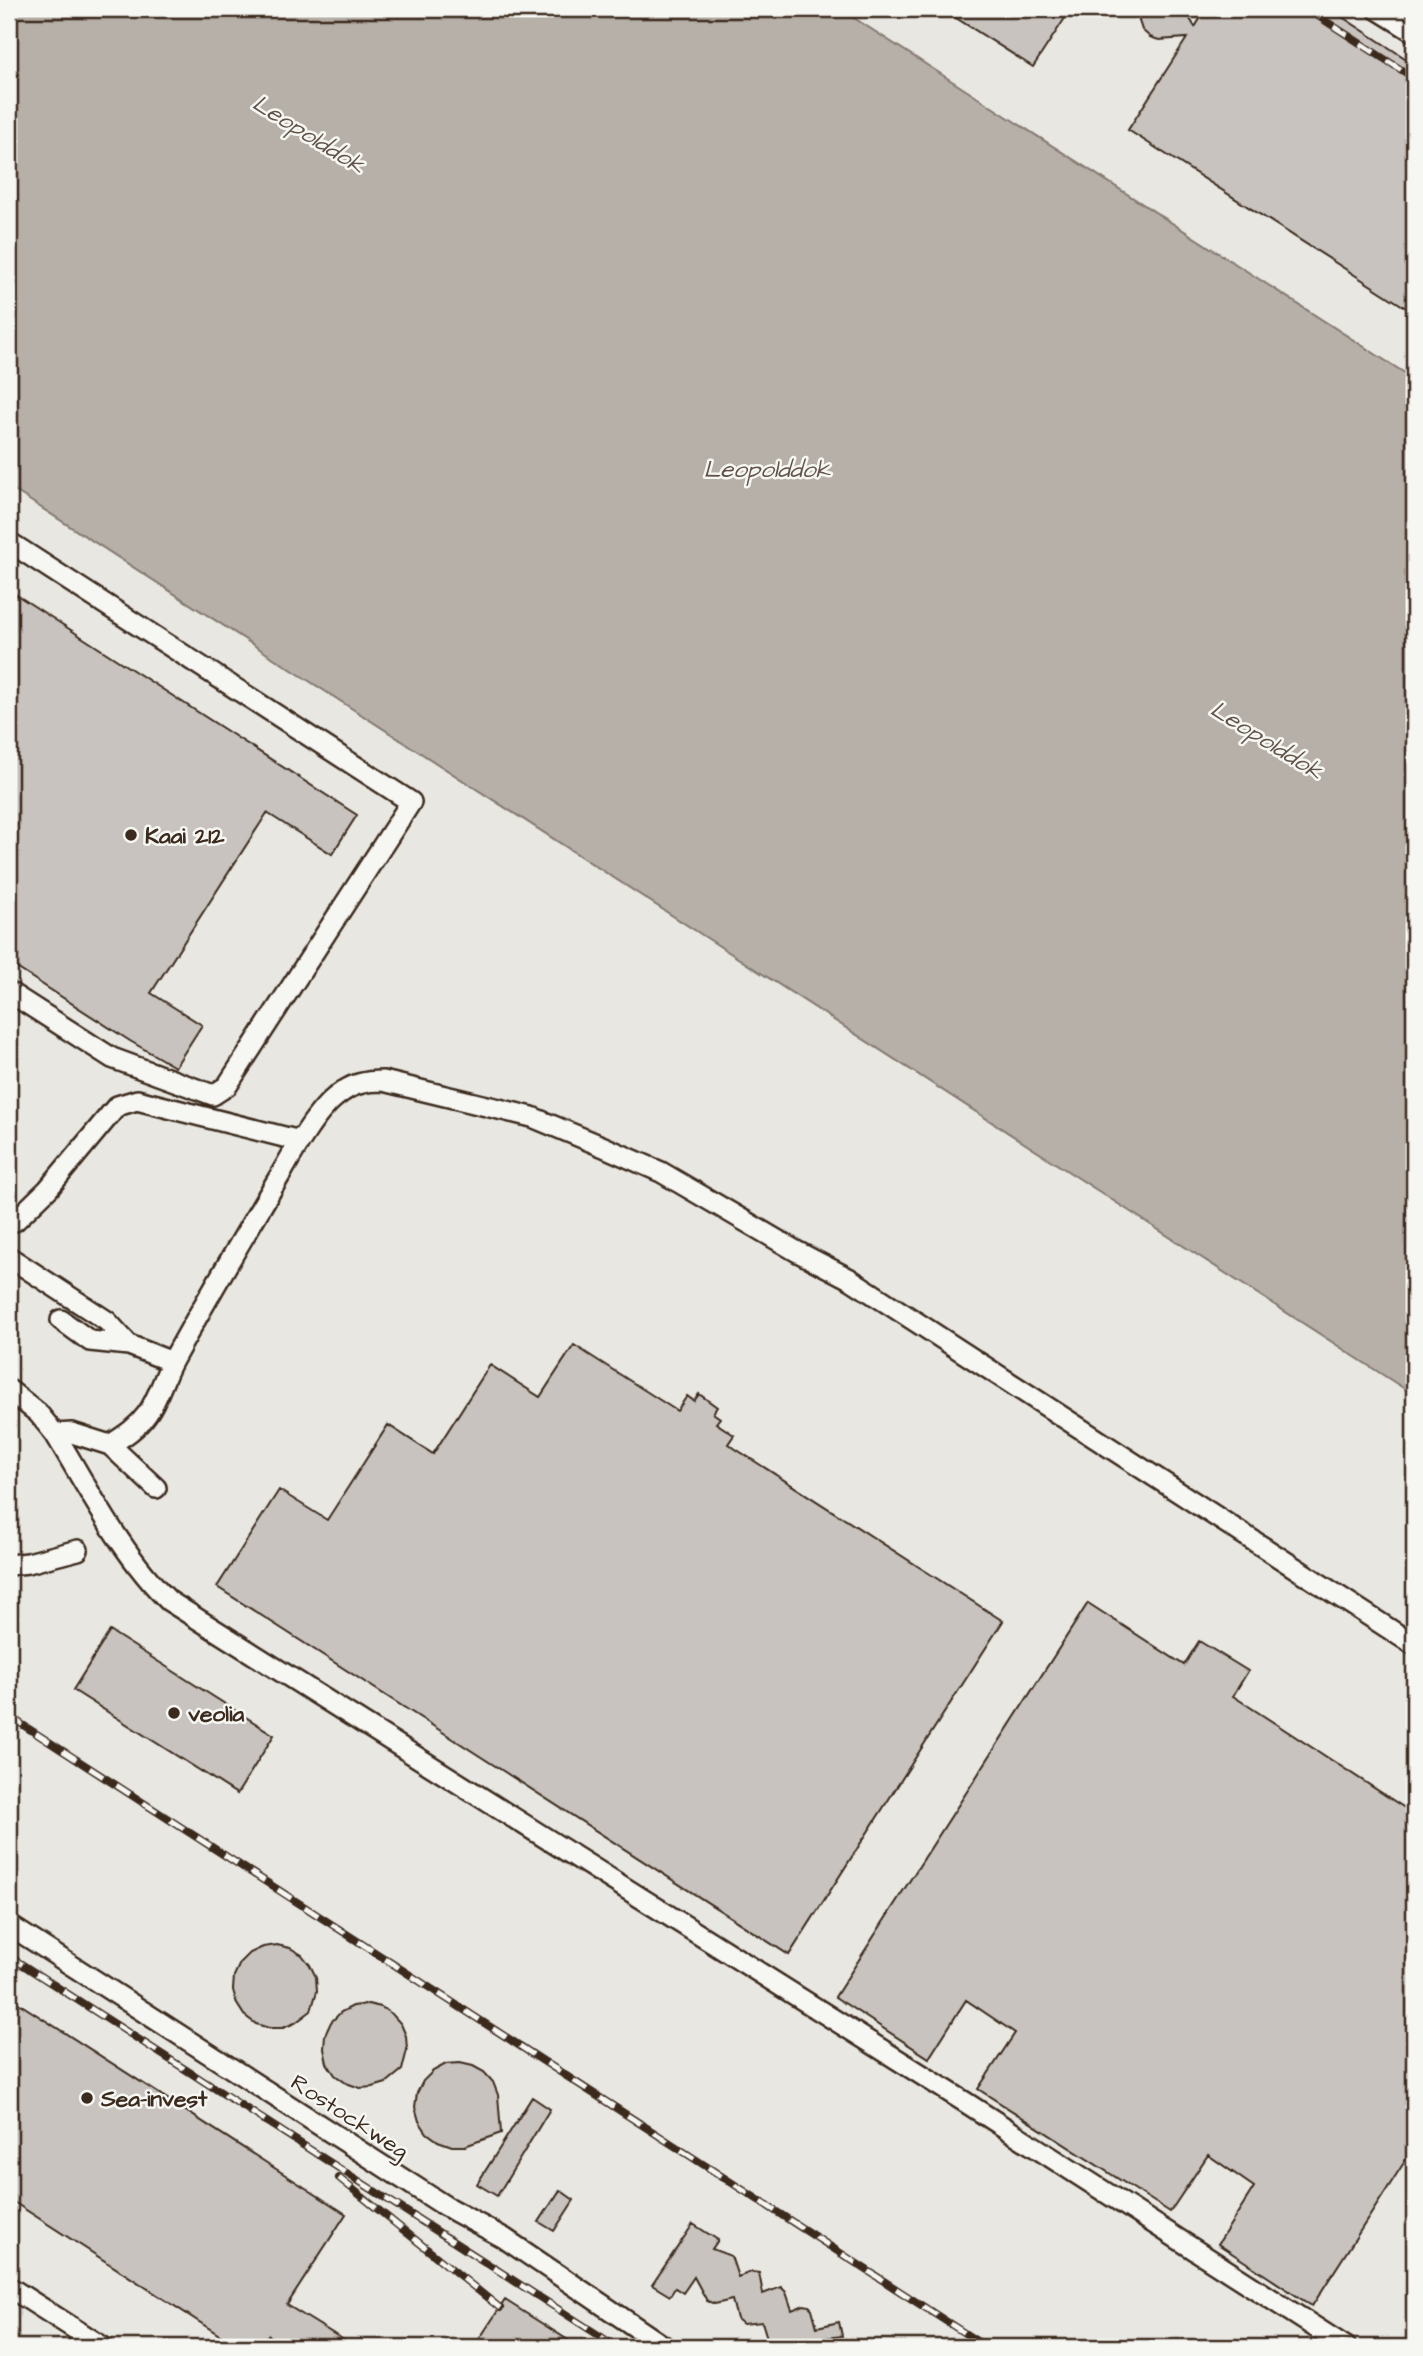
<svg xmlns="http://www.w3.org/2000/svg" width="1423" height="2356" font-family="'Architects Daughter',sans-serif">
	<rect width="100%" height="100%" fill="#f6f6f2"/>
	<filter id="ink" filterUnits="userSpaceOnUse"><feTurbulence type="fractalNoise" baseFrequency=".0143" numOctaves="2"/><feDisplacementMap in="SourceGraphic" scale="14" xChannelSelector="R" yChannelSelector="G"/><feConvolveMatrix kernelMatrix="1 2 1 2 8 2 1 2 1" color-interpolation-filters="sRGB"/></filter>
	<g filter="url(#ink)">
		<!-- built -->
		<path fill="#e8e7e2" d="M840 9H1414V379Z
			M9 487 1414 1395V2347H29L9 2334Z"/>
		<!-- water -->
		<path fill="#b6b0a9" stroke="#857a71" stroke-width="2" d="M9 9H840L1414 379V1395L9 487Z"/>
		<!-- building -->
		<path fill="#c8c3be" stroke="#3b2a1e" stroke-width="2" d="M942 9H1071L1033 67Z
			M1139 9H1184L1195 27 1206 9H1330L1414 64V313L1128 130 1187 38 1159 40 1150 37 1142 30 1139 21Z
			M9 590 357 815 332 854 267 813 151 993 202 1025 175 1067 130 1041 9 963Z
			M574 1345 677 1411 687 1396 694 1401 699 1394 717 1407 713 1413 720 1418 716 1423 734 1435 728 1444 1003 1621 789 1955 217 1587 279 1490 327 1520 388 1425 433 1454 490 1365 540 1397Z
			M1088 1603 1184 1665 1199 1641 1248 1671 1233 1696 1414 1814V2147L1312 2306 1218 2244 1254 2187 1208 2155 1170 2212 978 2089 1015 2033 966 2000 929 2058 835 1997Z
			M110 1631 274 1735 237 1794 73 1690Z
			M277 1945 290 1948 302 1955 310 1965 316 1977 317 1991 311 2011 295 2023 283 2028H269L256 2024 244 2015 237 2004 233 1990 234 1976 240 1963 250 1953 263 1947Z
			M9 1997 346 2214 287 2305 355 2347H288L268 2335 260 2347H238L9 2199Z
			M368 2004 381 2007 392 2014 401 2024 406 2036 407 2050 402 2070 386 2083 373 2087 360 2088 346 2083 335 2075 327 2063 324 2049 325 2035 331 2022 341 2012 353 2006Z
			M460 2063 473 2066 484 2072 493 2082 498 2095 501 2133 465 2146H452L438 2141 427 2133 419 2121 415 2107 417 2093 423 2081 433 2071 446 2064Z
			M532 2097 550 2109 497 2196 477 2184Z
			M560 2190 574 2200 554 2231 539 2222Z
			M693 2224 718 2240 712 2249 731 2256 738 2277 751 2272 759 2273 763 2294 781 2287 786 2292 792 2310 804 2305 809 2306 812 2309 817 2327 839 2322 842 2336 810 2340 813 2345 774 2344 767 2338 762 2322 743 2324 737 2319 732 2300 715 2304 707 2301 694 2277 683 2293 675 2288 670 2296 652 2285Z
			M505 2300 579 2347H474Z"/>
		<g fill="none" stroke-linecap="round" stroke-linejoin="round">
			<defs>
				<path id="minor" d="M1377 9 1414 32
					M9 542 411 802 227 1086 213 1095 112 1058 9 992
					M15 1221 48 1189 117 1106 137 1100 300 1141
					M9 1257 107 1321 129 1345
					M61 1320 90 1341 129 1345 172 1362
					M9 1390 38 1413 55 1434 72 1433 110 1445 156 1488
					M55 1434C88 1488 123 1557 169 1601L965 2102 1346 2347
					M110 1445C124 1436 137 1428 147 1414 158 1399 163 1379 172 1362 207 1298 245 1234 282 1172 295 1149 317 1110 338 1095 352 1084 365 1081 383 1081L532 1117 604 1147 661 1172 796 1251 850 1279 1414 1645
					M9 1565 28 1563 78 1550
					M9 1925 445 2206 504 2238 665 2347
					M9 2287 103 2347"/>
			</defs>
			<!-- minor casing -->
			<use href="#minor" stroke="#3b2a1e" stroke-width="24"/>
			<!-- minor -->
			<use href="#minor" stroke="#f6f6f2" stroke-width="19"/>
			<defs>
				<path id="rail" d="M1307 9 1414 78
					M9 1716 986 2347
					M9 1956 617 2347
					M339 2178 500 2308"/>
			</defs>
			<!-- rail casing -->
			<use href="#rail" stroke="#3b2a1e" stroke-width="8"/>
			<!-- rail -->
			<use href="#rail" stroke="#f6f6f2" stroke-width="5" stroke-dasharray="16" stroke-linecap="butt"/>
		</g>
	</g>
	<!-- markers -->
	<g fill="#3b2a1e" stroke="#f6f6f2" stroke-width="2.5">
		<circle cx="131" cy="835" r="7"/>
		<circle cx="174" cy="1713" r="7"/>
		<circle cx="87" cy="2098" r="7"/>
	</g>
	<g text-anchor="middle" stroke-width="5" stroke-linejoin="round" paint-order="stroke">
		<!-- poi labels -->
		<g font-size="23" font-weight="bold" fill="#3b2a1e" stroke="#f6f6f2" text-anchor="start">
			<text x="145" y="843">Kaai 212</text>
			<text x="188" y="1721">veolia</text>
			<text x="101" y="2106">Sea-invest</text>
		</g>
		<!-- street labels -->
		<g font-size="23" fill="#3b2a1e" stroke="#f6f6f2">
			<text transform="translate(350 2116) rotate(33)" y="8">Rostockweg</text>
		</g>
		<!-- water labels -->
		<g font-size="24" font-style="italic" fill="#605248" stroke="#f6f6f2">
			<text transform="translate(309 134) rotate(32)" y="8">Leopolddok</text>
			<text x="767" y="477">Leopolddok</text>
			<text transform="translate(1267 740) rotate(32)" y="8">Leopolddok</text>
		</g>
	</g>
	<!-- margin -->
	<rect width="1423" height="2356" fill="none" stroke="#f6f6f2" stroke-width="35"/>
	<rect x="18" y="18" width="1388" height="2321" fill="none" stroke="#3b2a1e" stroke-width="2.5" filter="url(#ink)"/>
</svg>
